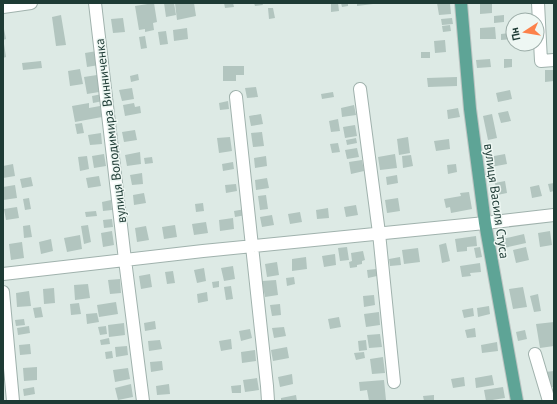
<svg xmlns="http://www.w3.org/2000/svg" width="557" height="404" font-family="'PT Sans',sans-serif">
	<rect width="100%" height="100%" fill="#ddeae5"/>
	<!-- building -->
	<path fill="#b2c5bf" d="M154 3 157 22 153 23 154 30 145 32V29L139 30 135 6Z
		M164 3H174L176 15 166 17Z
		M175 3H194L196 16 177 20Z
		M224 3H233L234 7 225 8Z
		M254 3H262L263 5 255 6Z
		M331 3H338L339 11 331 12Z
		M341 3H348V6L342 7Z
		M357 3H373V4L357 6Z
		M437 3H450L451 14 439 15Z
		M492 3V13L480 14V4Z
		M268 8H273L275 18 269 19Z
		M61 15 66 45 56 46 52 17Z
		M504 15V22L494 23V16Z
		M123 18 125 32 113 33 111 19Z
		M452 18 453 24 442 25 441 19Z
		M450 25 451 31 443 32 442 26Z
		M495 27 496 39H480V28Z
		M187 28 188 39 174 41 173 30Z
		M3 29H4L6 39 3 40Z
		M166 31 168 44 160 45 158 32Z
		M511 33 512 39 501 40V34Z
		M145 36 147 48 141 49 139 37Z
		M445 40 446 52 435 53 434 41Z
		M3 44H4L6 57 3 58Z
		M97 51 99 65 87 67 85 53Z
		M421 52H430V58H421Z
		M490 59 491 67 477 68 476 60Z
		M504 59H512V67L504 68Z
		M41 61 42 68 23 70 22 63Z
		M223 66H244V75H236V81H223Z
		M80 69 83 84 70 86 68 71Z
		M545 70H554V81L545 82Z
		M138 74 139 80 131 82 130 76Z
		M97 75 99 92 87 94 84 77Z
		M457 77V86L428 87 427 78Z
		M256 87 258 97 247 98 245 88Z
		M132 88 134 99 122 101 119 90Z
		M510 90 512 99 498 102 496 93Z
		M333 92 334 97 322 99 321 94Z
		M102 94 103 101 93 103 92 96Z
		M228 101 229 109 220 110 219 103Z
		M89 103V108L100 106 102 117 75 122 72 106Z
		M134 103 135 107 140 106 141 113 125 116 123 105Z
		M354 105 356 115 342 117 341 108Z
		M458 108 460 117 448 119 447 110Z
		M508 111 511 121 501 123 498 113Z
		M261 114 263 124 251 126 249 116Z
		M492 114 497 138 488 140 483 116Z
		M338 119 340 131 331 132 329 121Z
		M82 123 84 133 77 134 75 124Z
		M355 125 357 136 345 138 343 127Z
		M135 130 137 140 124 142 122 132Z
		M262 132 264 146 253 147 251 133Z
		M101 133 102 144 90 145 88 135Z
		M230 137 232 151 219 153 217 138Z
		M408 137 410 153 399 155 397 139Z
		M356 138 357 143 347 145 346 140Z
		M449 139 450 149 436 151 434 141Z
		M338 143 340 152 332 153 330 144Z
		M357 148 359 157 347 159 345 150Z
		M140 152 141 164 127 166 125 155Z
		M104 154 106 166 94 168 92 156Z
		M395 154 397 168 380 170 378 157Z
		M505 154 507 164 491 167 489 157Z
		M411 155 413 166 403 168 402 156Z
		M87 156 89 169 80 171 78 157Z
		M266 156 267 166 255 168 254 158Z
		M152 157 153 163 145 164 144 158Z
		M362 160 364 171 351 174 349 162Z
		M233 162 234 169 223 171 222 164Z
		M13 164 15 176 3 178V166Z
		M456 164 457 172 448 174 447 165Z
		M142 173 143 184 132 185 130 175Z
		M397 175 398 183 387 185 386 177Z
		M99 176 101 186 88 188 86 178Z
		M31 177 33 186 22 188 20 179Z
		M267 178 269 188 256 190 255 180Z
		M505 181 507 193 497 195 495 183Z
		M554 183V191L550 192 548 184Z
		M236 184 237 191 226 193 225 185Z
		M15 185 17 198 3 200V187Z
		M539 185 542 196 532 198 530 187Z
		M469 192 472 209 451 213 450 207 446 208 444 199 461 196 460 193Z
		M144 193 146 203 134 205 133 195Z
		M266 195 268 209 260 210 258 196Z
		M29 198 31 209 25 210 23 199Z
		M398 198 400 211 387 213 385 200Z
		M111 200 112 210 103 211 102 202Z
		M203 203 204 211 196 212 195 204Z
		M356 205 358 215 346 217 344 207Z
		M17 207 19 218 6 220 4 209Z
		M328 208 329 218 317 219 316 210Z
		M245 209 246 215 235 217 234 211Z
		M96 211 97 216 86 217 85 212Z
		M300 212 302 222 290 224 288 214Z
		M272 215 274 225 262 227 260 217Z
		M233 218 234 229 220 231 219 220Z
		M112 219 113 227 104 228 103 220Z
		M206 222 208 233 194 235 192 224Z
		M30 225 32 237 24 238 23 226Z
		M88 225 91 242 84 244 81 226Z
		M175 225 177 237 164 239 162 227Z
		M146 226 149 240 137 242 135 228Z
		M112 231 114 245 103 247 101 233Z
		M550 231 552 245 540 247 538 233Z
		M524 234 526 243 504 248 502 239Z
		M80 235 82 249 67 252 64 238Z
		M476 236 477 246 467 247V251L457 252 455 239Z
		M51 239 53 251 41 254 39 242Z
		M22 242 24 258 11 260 9 244Z
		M446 243 450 261 442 263 439 245Z
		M347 247 349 260 340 261 338 248Z
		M480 247 482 257 476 258 474 248Z
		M526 247 529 260 516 263 513 250Z
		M418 248 420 262 404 264 402 250Z
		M363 251 365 260 362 261V264L357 265V267L350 268 349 262 352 261 351 253Z
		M335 254 336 265 324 267 322 256Z
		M306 257 307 269 292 271V259Z
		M400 257 401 265 390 266 389 259Z
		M277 262 279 275 267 277 265 264Z
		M480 263 481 272 470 273 471 276 462 277 460 266Z
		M233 266 235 279 224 281 221 268Z
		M204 268 206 281 197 283 194 270Z
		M376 269 377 276 368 278 367 270Z
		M173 271 175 283 167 284 165 272Z
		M150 274 152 287 141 289 139 276Z
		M294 277 295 284 287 286 286 278Z
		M120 279 121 293 110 294 108 280Z
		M276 280 278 295 265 297 262 281Z
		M219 281V287L213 288 212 282Z
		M88 284 90 298 75 300 74 285Z
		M231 286 233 299 226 300 224 287Z
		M523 287 527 307 513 309 509 289Z
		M54 288 55 303 44 304 43 289Z
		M29 291 31 306 17 307 16 293Z
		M207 292 208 301 198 303 197 294Z
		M538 294 541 311 534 312 530 296Z
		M374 295 375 305 364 307 363 296Z
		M116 302 118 314 99 317 97 305Z
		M79 303 81 314 71 315 70 304Z
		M280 304 281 315 272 316 270 305Z
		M489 306 490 314 478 317 477 308Z
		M41 307 43 317 35 318 33 308Z
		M473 308 474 316 464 318 462 310Z
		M379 312 380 325 366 327 364 314Z
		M97 313 99 322 87 324 86 314Z
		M339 317 341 327 330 329 328 319Z
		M24 319 25 325 16 326 15 320Z
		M155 321 156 329 145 331 144 323Z
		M554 322V346L540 348 536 324Z
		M124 323 125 335 109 337 108 325Z
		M29 326 30 333 18 335 17 328Z
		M106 326 107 334 100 335 98 327Z
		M284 327 286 336 274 338 272 328Z
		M475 328 476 337 467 338 465 330Z
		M250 329 252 338 241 341 239 331Z
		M525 330 527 339 518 341 516 332Z
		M380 334 382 347 369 348 367 335Z
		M109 338 110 344 101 345 100 340Z
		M231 339 232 349 221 351 219 341Z
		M160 340 162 349 149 351 148 341Z
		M366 340 367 350 359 351 358 341Z
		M497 342 498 351 482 353 481 345Z
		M30 344 31 354 20 355 19 345Z
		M127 346 128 355 116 357 115 347Z
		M287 347 289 358 273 361 271 350Z
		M255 350 256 361 242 363 241 352Z
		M112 351 113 358 106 359 105 352Z
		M364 352 365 358 356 360 354 353Z
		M383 357 385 373 372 374 370 359Z
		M162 361 163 370 151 372 150 362Z
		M37 367V380L24 381 23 368Z
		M128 368 130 379 115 382 113 370Z
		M554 371V387H547L545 372Z
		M292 374 293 384 280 387 278 377Z
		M492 375 494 385 476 388 475 378Z
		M464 377 465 386 453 388 451 379Z
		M257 378 259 390 245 392 243 380Z
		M384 380 386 400 369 401 367 390 360 391 359 382Z
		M131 384 133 397 118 400 115 388Z
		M169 384 170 394 157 395 156 386Z
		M241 385V393H232L231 386Z
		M34 387 35 394 24 396 23 389Z
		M503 387 505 398 486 401 484 390Z
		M296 395 297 401H281V398Z
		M434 395V401H424L423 396Z"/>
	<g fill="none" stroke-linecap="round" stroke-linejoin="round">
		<defs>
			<path id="minor" d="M95 3 125 260 143 401
				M538 3 541 61 554 60
				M3 7 31 3
				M360 89 379 233 394 382
				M236 97 267 386 268 401
				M3 274 203 251 485 223 554 215
				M3 292 13 401
				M535 354 549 401H548"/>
			<path id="major" d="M461 3 470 109 485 223 517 401"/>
		</defs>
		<!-- minor casing -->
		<use href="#minor" stroke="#a0b2ad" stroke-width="14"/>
		<!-- major casing -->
		<use href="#major" stroke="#bcc4c2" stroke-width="14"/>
		<!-- minor -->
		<use href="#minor" stroke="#fff" stroke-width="12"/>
		<!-- major -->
		<use href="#major" stroke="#5ea496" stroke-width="12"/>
	</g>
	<g text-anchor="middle" stroke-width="3" stroke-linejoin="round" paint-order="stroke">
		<!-- street labels -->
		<g font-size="13" fill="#1e3b35" stroke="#eef7f3">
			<text transform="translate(110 131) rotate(-97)" y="5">вулиця Володимира Винниченка</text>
			<text transform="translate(497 201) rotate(82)" y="5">вулиця Василя Стуса</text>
		</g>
	</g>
	<!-- border -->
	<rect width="557" height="404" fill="none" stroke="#1e3b35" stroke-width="8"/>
	<!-- north arrow -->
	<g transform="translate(525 32) rotate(258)"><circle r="19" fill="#eef7f3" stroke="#9baca7"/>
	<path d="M0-3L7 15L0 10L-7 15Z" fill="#fc814a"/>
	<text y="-6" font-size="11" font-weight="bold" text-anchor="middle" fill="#1e3b35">Пн</text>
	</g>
</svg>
